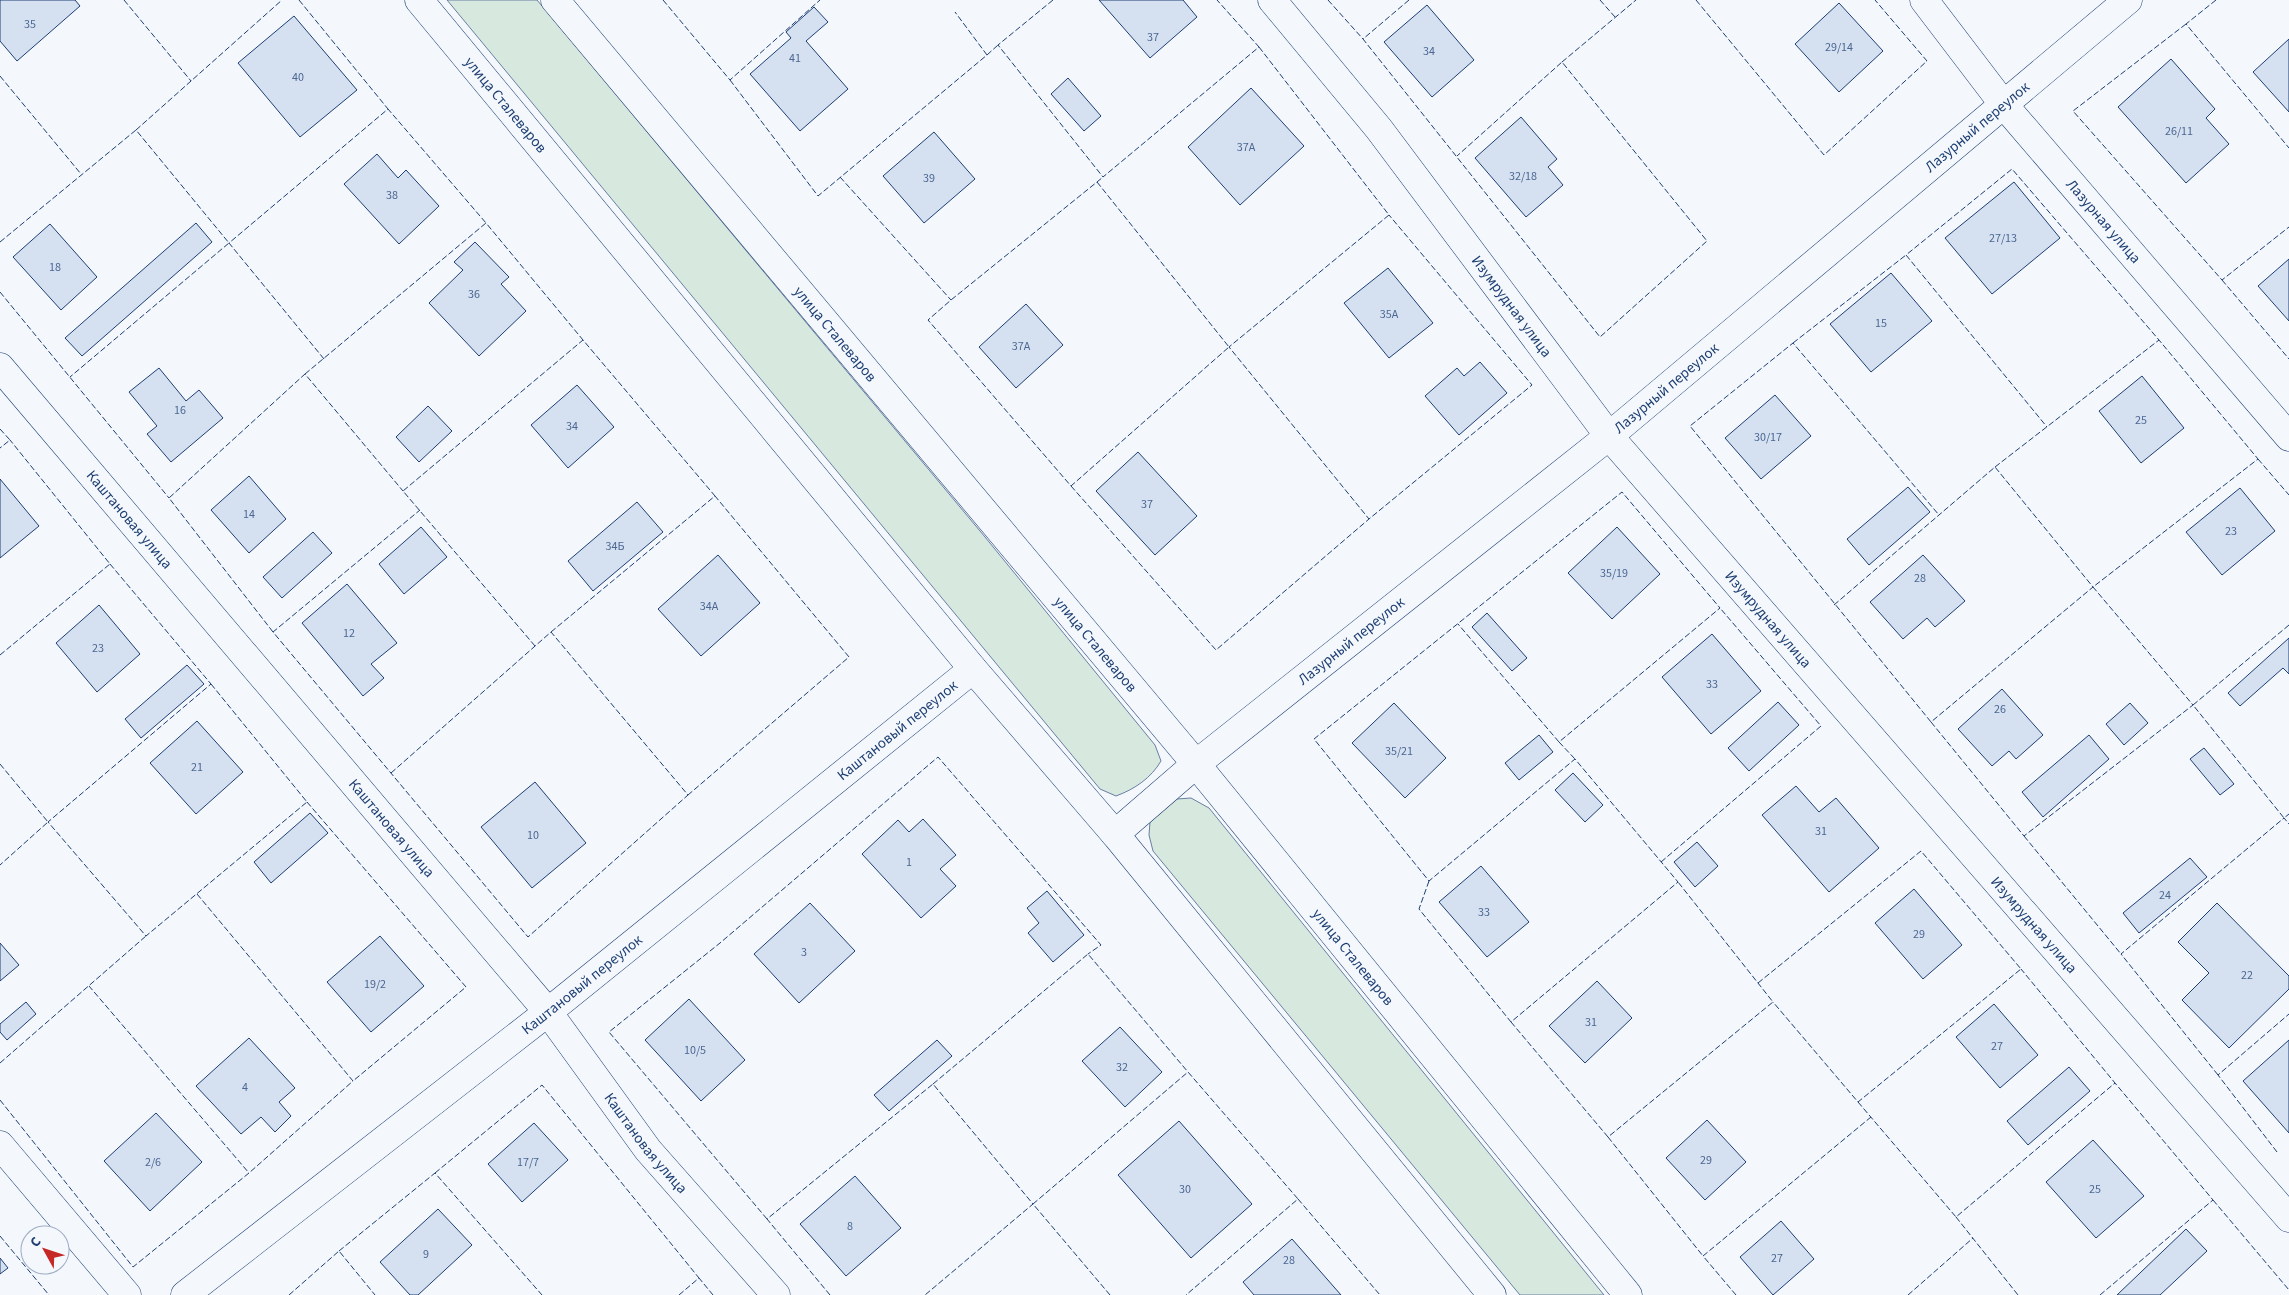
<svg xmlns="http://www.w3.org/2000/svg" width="2289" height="1295" font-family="'Source Sans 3',sans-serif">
	<rect width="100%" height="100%" fill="#f4f7fb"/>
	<!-- green -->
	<path fill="#d7e8df" stroke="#687fa3" d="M447 0H537L985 537 1155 745 1161 761C1151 778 1135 789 1116 796L1100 789Z
		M1191 798 1209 808 1604 1295H1520L1153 851 1149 835 1150 822 1177 799Z"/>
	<!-- building -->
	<path fill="#d5e0f0" stroke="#1d3f73" d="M0 0H75L80 6 17 61 0 41Z
		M1099 0H1183L1197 17 1150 58Z
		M1839 3 1883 51 1839 92 1795 44Z
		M1427 5 1474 60 1432 97 1384 42Z
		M814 7 828 22 806 41 848 89 800 131 750 74 791 38 786 32Z
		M294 16 357 90 300 137 238 63Z
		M2289 39V112L2253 72Z
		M2171 59 2215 109 2206 118 2229 144 2186 183 2118 107Z
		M1068 78 1101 116 1084 131 1051 94Z
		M1251 88 1304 146 1240 205 1188 147Z
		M1521 117 1557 159 1548 167 1563 185 1526 217 1475 158Z
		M934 132 975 179 924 223 883 176Z
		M377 154 398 178 406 170 439 206 399 244 344 184Z
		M2014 182 2060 238 1992 294 1945 238Z
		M196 223 212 242 82 356 65 338Z
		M50 224 97 277 61 310 13 257Z
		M475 242 509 277 501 284 526 311 479 356 429 303 463 270 454 262Z
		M2289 259V321L2258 286Z
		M1388 268 1433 323 1389 358 1344 303Z
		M1891 273 1932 321 1871 372 1830 324Z
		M1026 304 1063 345 1016 388 979 347Z
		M1480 362 1507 393 1459 435 1425 396 1457 368 1464 376Z
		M159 368 186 401 199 390 223 418 171 462 147 434 157 426 129 392Z
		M2142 376 2184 428 2141 463 2099 411Z
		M577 385 614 427 568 468 531 425Z
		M1775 395 1811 436 1761 479 1725 438Z
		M428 406 452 431 419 462 396 437Z
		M1138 452 1197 516 1155 555 1096 491Z
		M249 476 286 519 249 553 211 510Z
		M0 479 39 526 0 558Z
		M1908 487 1930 512 1869 565 1847 539Z
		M2240 488 2275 531 2222 575 2186 532Z
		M637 502 663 532 593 591 568 561Z
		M421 527 447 557 404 594 379 564Z
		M1617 527 1660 574 1612 619 1568 573Z
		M313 532 332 553 282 598 263 577Z
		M718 555 760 603 701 656 658 609Z
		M1923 555 1965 601 1935 627 1927 618 1903 639 1870 602Z
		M347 584 397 643 371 664 384 678 363 696 302 623Z
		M99 605 140 654 97 692 56 643Z
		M1487 613 1527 658 1512 671 1472 627Z
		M1712 634 1761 691 1711 734 1662 677Z
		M2289 638V674L2283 668 2240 706 2228 693Z
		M187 665 204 684 141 738 125 719Z
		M2002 689 2043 735 2016 759 2009 751 1992 766 1958 729Z
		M1778 702 1799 725 1749 771 1728 748Z
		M1394 703 1446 758 1405 798 1352 743Z
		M2130 703 2148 723 2124 745 2106 724Z
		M197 721 243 772 196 814 150 763Z
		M1539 735 1553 752 1519 780 1505 763Z
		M2089 735 2109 759 2043 817 2022 792Z
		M2204 748 2234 784 2220 795 2190 759Z
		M1573 773 1603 805 1585 822 1555 790Z
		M535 782 586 843 532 888 481 827Z
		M1796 786 1819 812 1836 798 1879 848 1829 892 1762 815Z
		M310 813 328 833 271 883 254 862Z
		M923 819 956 855 940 869 956 886 921 918 862 854 898 820 909 832Z
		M1697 842 1718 866 1695 887 1674 862Z
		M2190 858 2207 877 2139 933 2123 913Z
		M1481 866 1529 922 1487 957 1439 902Z
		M1914 889 1962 945 1923 979 1875 923Z
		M1047 891 1084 935 1053 962 1028 933 1039 923 1027 908Z
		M810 903 855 951 799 1003 754 954Z
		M2217 903 2289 976V989L2229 1048 2182 1000 2209 973 2178 942Z
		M380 936 424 986 371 1032 327 982Z
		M0 943 19 965 0 981Z
		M1597 981 1632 1018 1585 1063 1549 1026Z
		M689 999 745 1060 701 1101 645 1040Z
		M26 1002 36 1014 7 1040 0 1032V1024Z
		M1994 1004 2038 1055 2000 1088 1956 1037Z
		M1120 1027 1162 1072 1125 1107 1082 1061Z
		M249 1038 295 1088 279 1102 291 1116 275 1132 261 1117 241 1134 196 1086Z
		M937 1040 952 1056 889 1111 874 1095Z
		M2289 1040V1133L2243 1081Z
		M2069 1067 2090 1091 2028 1145 2007 1121Z
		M156 1113 202 1162 150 1211 104 1161Z
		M1707 1120 1746 1162 1705 1200 1666 1158Z
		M1179 1121 1252 1204 1191 1258 1118 1175Z
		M534 1123 568 1160 522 1202 488 1164Z
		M2093 1140 2144 1196 2096 1238 2046 1182Z
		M855 1176 901 1228 846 1276 800 1224Z
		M438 1209 472 1245 418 1295H410L380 1262Z
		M1781 1221 1814 1259 1773 1295 1740 1257Z
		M2186 1229 2207 1251 2160 1295H2117Z
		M1292 1239 1341 1295H1254L1243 1282Z
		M0 1258 8 1268 0 1274Z"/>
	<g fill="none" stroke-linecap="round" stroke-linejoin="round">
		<defs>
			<g id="minor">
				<path id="s1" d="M1272 0 1379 129 1609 436 2289 1218"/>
				<path id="s2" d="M1924 0 2004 105 2289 437"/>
				<path id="s3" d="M0 367 548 1012 648 1150 776 1295"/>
				<path id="s4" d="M1196 764 1609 436 2128 0"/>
				<path d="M0 1145 127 1295"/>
				<path id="s5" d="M185 1295 548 1012 973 669"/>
			</g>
			<g id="major">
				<path id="s6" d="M419 0 973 669 1115 834 1492 1295"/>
				<path id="s7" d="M555 0 1196 764 1628 1295"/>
				<path d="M1115 834 1196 764"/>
			</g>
		</defs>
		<!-- minor casing -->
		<use href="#minor" stroke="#1d3f73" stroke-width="29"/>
		<!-- major casing -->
		<use href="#major" stroke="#1d3f73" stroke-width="29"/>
		<!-- minor -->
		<use href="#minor" stroke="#f4f7fb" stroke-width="28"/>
		<!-- major -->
		<use href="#major" stroke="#f4f7fb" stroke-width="28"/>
		<!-- fence -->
		<path stroke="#1d3f73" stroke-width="1" stroke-dasharray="6 2.5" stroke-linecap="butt" d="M124 0 191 81
			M299 0 388 109
			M663 0 730 80 820 0
			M1053 0 998 45 1103 177 1259 47 1217 0
			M1328 0 1363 39
			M1409 0 1363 39 1600 337 1707 241 1562 62 1457 156
			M1600 0 1615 17
			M1696 0 1824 155 1927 61 1875 0
			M2216 0 2186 24 2289 148
			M2186 24 2073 111 2222 280 2289 227
			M1259 47 1389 215 1229 347 1369 519 1532 385 1389 215
			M987 55 998 45
			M1562 62 1636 0
			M0 76 81 174
			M730 80 818 196 987 55 955 12
			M136 130 282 0
			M840 177 951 300
			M1097 182 1229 347 1071 486 928 320 951 300 1097 182 1103 177
			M0 242 136 130 229 243 70 377
			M2222 280 2289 359
			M0 292 169 498
			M1793 343 1906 255
			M324 359 229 243 388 109 486 223
			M305 374 486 223 583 340
			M0 429 10 440 0 448
			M2258 459 2289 495
			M1995 467 2159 340 2012 169 1906 255 2047 427
			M1071 486 1216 650 1369 519
			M110 564 211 684
			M1834 605 1995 467 2093 587 1931 722 1690 426 1793 343 1939 515
			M2289 625 2193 705 2284 818 2289 814
			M273 632 169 498 305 374 403 491
			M551 632 715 496 849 657 688 795
			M535 646 403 491 583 340 715 496
			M0 655 110 564 10 440
			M211 684 307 802 146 936 48 822Z
			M1931 722 2024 836 2193 705 2093 587 2258 459 2159 340
			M1559 742 1575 759
			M0 764 48 822 0 865
			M391 773 551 632 688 795 528 937 273 632 420 510
			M307 802 466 987 353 1081
			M2024 836 2121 954
			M1661 862 1821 726 1720 608
			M1429 881 1419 909 1511 1022 1678 882 1575 759 1429 881 1314 739 1622 492 1720 608 1559 742 1458 624
			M197 894 353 1081 249 1173
			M1758 983 1921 851 2021 969 1858 1102 1773 1002
			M1511 1022 1608 1137 1773 1002 1678 882
			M0 1063 146 936
			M2218 1075 2121 954 2284 818 2289 824
			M933 1084 1088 954 1188 1072
			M0 1100 133 1267 249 1173 89 986
			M1858 1102 1956 1217 2115 1083 2021 969
			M1608 1137 1703 1256
			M2277 1152 2218 1075 2289 1014
			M435 1173 542 1085 699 1278
			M1298 1199 1380 1295
			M2213 1200 2289 1290
			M1956 1217 2018 1295
			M767 1219 609 1032 720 943 938 757 1101 945 1088 954
			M0 1236 49 1295
			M339 1251 435 1173 542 1295
			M289 1295 339 1251 375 1295
			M679 1295 699 1278 713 1295
			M830 1295 767 1219 933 1084 1033 1204 925 1295
			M1110 1295 1033 1204 1188 1072 1298 1199 1186 1295
			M1736 1295 1703 1256 1871 1117
			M1908 1295 1973 1238
			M2100 1295 2213 1200 2115 1083"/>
	</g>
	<g text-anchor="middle" stroke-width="4" stroke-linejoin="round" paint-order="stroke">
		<!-- number labels -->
		<g font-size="12" fill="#4b6792">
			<text x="30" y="28">35</text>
			<text x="1153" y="41">37</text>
			<text x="1839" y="51">29/14</text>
			<text x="1429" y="55">34</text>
			<text x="795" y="62">41</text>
			<text x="298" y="81">40</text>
			<text x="2179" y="135">26/11</text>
			<text x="1246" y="151">37А</text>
			<text x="1523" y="180">32/18</text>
			<text x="929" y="182">39</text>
			<text x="392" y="199">38</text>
			<text x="2003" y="242">27/13</text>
			<text x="55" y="271">18</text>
			<text x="474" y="298">36</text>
			<text x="1389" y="318">35А</text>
			<text x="1881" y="327">15</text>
			<text x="1021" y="350">37А</text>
			<text x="180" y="414">16</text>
			<text x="2141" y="424">25</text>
			<text x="572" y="430">34</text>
			<text x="1768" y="441">30/17</text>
			<text x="1147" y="508">37</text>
			<text x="249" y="518">14</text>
			<text x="2231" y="535">23</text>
			<text x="615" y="550">34Б</text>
			<text x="1614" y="577">35/19</text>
			<text x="1920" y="582">28</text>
			<text x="709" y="610">34А</text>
			<text x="349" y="637">12</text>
			<text x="98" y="652">23</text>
			<text x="1712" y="688">33</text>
			<text x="2000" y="713">26</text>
			<text x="1399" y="755">35/21</text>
			<text x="197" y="771">21</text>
			<text x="1821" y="835">31</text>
			<text x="533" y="839">10</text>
			<text x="909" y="866">1</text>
			<text x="2165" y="899">24</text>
			<text x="1484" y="916">33</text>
			<text x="1919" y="938">29</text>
			<text x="804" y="956">3</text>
			<text x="2247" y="979">22</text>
			<text x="375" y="988">19/2</text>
			<text x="1591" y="1026">31</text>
			<text x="1997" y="1050">27</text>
			<text x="695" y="1054">10/5</text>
			<text x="1122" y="1071">32</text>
			<text x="245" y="1091">4</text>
			<text x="1706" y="1164">29</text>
			<text x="153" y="1166">2/6</text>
			<text x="528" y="1166">17/7</text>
			<text x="1185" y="1193">30</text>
			<text x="2095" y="1193">25</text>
			<text x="850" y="1230">8</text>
			<text x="426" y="1258">9</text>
			<text x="1777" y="1262">27</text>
			<text x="1289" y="1264">28</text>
		</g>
		<!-- street labels -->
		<g font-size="15" fill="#1d3f73" stroke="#f4f7fb">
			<text dy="5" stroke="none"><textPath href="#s6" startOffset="136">улица Сталеваров</textPath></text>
			<text dy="5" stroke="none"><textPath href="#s4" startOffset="1008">Лазурный переулок</textPath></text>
			<text dy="5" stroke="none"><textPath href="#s2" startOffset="285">Лазурная улица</textPath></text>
			<text dy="5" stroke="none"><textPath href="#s1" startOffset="389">Изумрудная улица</textPath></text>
			<text dy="5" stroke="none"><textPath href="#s7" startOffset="436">улица Сталеваров</textPath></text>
			<text dy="5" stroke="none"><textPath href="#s4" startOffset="602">Лазурный переулок</textPath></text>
			<text dy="5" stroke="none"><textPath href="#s3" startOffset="200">Каштановая улица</textPath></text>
			<text dy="5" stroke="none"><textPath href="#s1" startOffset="794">Изумрудная улица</textPath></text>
			<text dy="5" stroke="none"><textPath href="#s4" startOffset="198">Лазурный переулок</textPath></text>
			<text dy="5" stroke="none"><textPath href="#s7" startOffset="841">улица Сталеваров</textPath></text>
			<text dy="5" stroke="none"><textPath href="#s5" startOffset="909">Каштановый переулок</textPath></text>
			<text dy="5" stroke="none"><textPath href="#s3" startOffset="605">Каштановая улица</textPath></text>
			<text dy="5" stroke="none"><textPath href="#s1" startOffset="1199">Изумрудная улица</textPath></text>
			<text dy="5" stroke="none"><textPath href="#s7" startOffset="1246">улица Сталеваров</textPath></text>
			<text dy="5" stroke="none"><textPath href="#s5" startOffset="504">Каштановый переулок</textPath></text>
			<text dy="5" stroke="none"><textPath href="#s3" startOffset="1010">Каштановая улица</textPath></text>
		</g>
	</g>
	<!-- north arrow -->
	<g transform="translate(45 1250) rotate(310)"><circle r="24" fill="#f4f7fb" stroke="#9eadc5"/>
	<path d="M0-4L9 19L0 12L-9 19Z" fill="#c62828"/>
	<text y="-8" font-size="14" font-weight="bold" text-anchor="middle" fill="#1d3f73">С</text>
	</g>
</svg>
